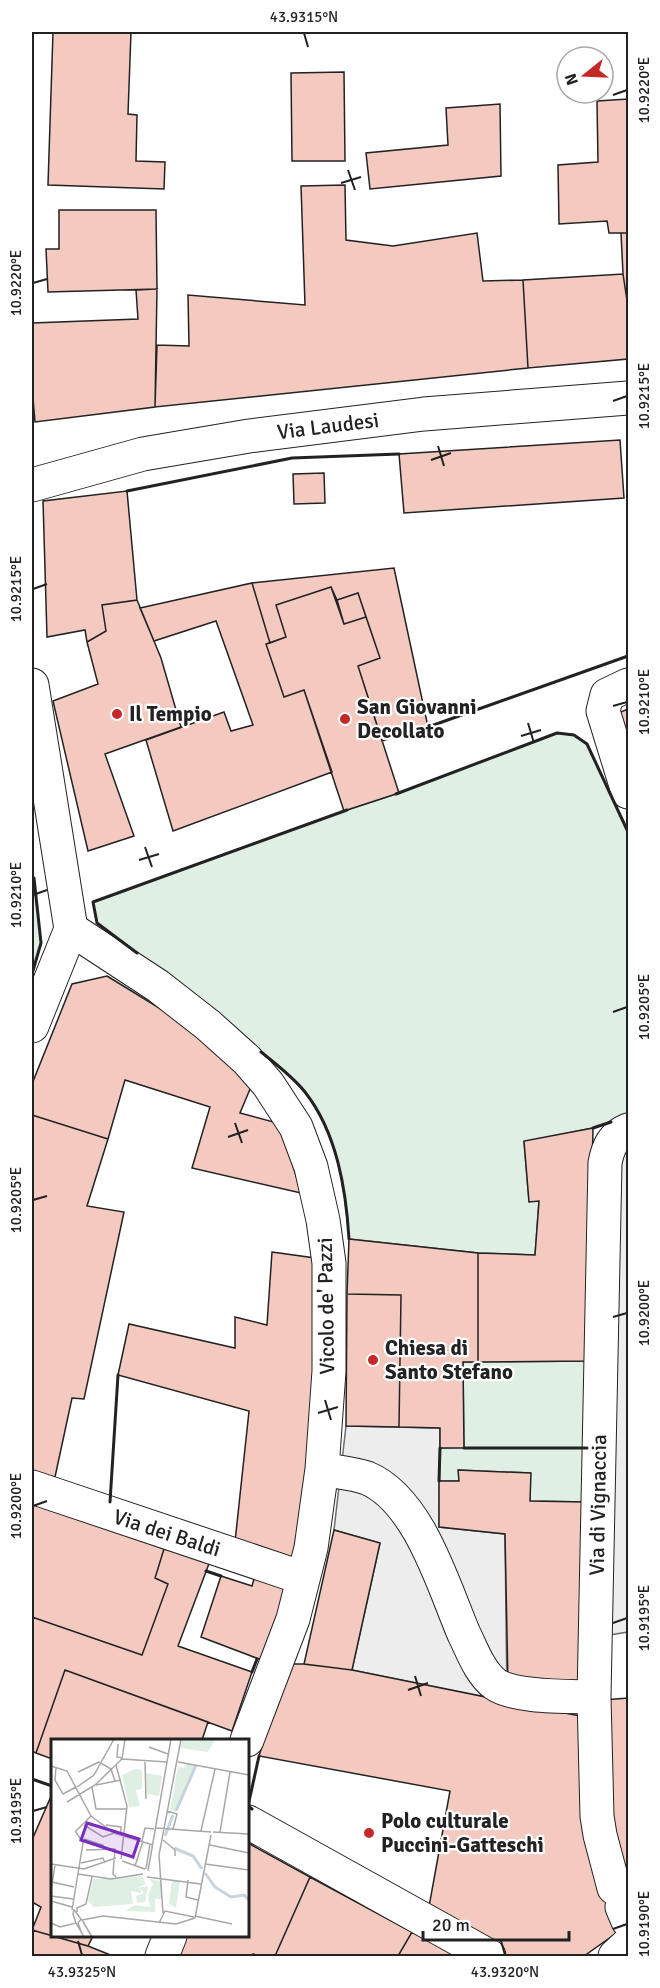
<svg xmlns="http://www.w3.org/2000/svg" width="660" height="1988" font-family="Signika,sans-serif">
	<rect width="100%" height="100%" fill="#fff"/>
	<!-- green -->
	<path fill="#e0efe3" stroke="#6f6f6f" stroke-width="1.5" d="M557 733 574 735 587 744 628 832V1117L593 1128 524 1142 529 1201H539L535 1255 478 1253 349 1239C346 1200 339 1147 319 1112 309 1095 296 1082 282 1069L97 923 93 902 344 811 399 793Z
		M32 878H34L41 943 32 974Z
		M588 1361 586 1502 530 1501V1473L459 1470V1481H439L440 1448 464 1447 463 1362Z"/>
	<!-- parking -->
	<path fill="#ededed" stroke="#6f6f6f" stroke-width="1.5" d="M628 1144V1632L609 1635 616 1157Z
		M346 1426 440 1428 439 1527 505 1534 507 1702 352 1670 380 1543 334 1530Z"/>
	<!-- building -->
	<path fill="#f3c9c0" stroke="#222" stroke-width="1.5" d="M53 32H131L128 114 137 115 136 161 165 162 164 189 48 185Z
		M344 72 345 161H292L291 73Z
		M628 99V233H609L607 221 559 224 558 165 598 162 597 101Z
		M500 104 501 176 370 189 366 153 448 145 446 108Z
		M345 185 346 240 393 246 477 233 483 281 523 280 528 368 155 407 157 345 189 346 188 295 305 305 301 186Z
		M59 210H156L157 289 48 292 46 249H59Z
		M621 233H628V307L623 274Z
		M623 274 628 307V359L528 368 523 280Z
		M157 289 155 407 35 422 32 387V323L138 319 136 290Z
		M620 440 624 498 404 513 399 454Z
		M324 473 325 503 294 504 293 474Z
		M127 491 137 600 102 605 106 631 87 642 85 630 47 637 43 501Z
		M394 568 428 727 382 741 358 666 380 658 358 593 337 600 331 587 276 605 286 637 270 643 252 583Z
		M252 583 270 643 266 644 284 697 304 690 332 772 173 831 146 740 224 712 231 731 253 725 216 621 154 641 140 608Z
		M331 587 344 624 366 617 380 658 358 666 399 793 344 811 304 690 284 697 266 644 286 637 276 605Z
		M358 593 366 617 344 624 337 600Z
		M137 600 161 658 181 727 105 754 134 836 88 851 53 701 98 684 87 642 106 631 102 605Z
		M628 709V758L616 714Z
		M107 976 195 1030 253 1082 240 1113 281 1124 301 1193 192 1168 210 1107 125 1080 108 1139 32 1115V1084L72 984Z
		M32 1115 108 1139 87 1206 124 1212 84 1399 72 1398 55 1477 32 1472Z
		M593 1128 588 1361 478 1362V1253L535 1255 539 1201 529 1202 524 1141Z
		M349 1239 478 1253V1362H463L464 1448H440V1428L399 1427 401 1295 347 1294Z
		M272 1252 315 1258 317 1419 293 1560 235 1542 249 1411 118 1375 129 1324 235 1348V1317L267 1325Z
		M347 1294 401 1295 399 1427 346 1426Z
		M458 1470 531 1473 530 1501 586 1502 580 1687 508 1684 505 1534 439 1527V1481H459Z
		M32 1498 164 1549 155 1578 168 1584 142 1655 32 1617Z
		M334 1530 380 1543 352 1670 304 1664Z
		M164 1549 210 1561 178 1646 252 1672 232 1731 65 1670 36 1753 32 1751V1617L142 1655 168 1584 155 1578Z
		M256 1572 293 1583 267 1662 201 1637 221 1576 252 1586Z
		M287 1664H304L352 1670 585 1717 625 1927 584 1956H504L428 1912 450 1791 259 1756Z
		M65 1670 208 1722 202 1740H52V1759L36 1753Z
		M628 1698V1905L604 1819 603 1700Z
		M52 1794V1936H93L88 1946 32 1930 41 1907 32 1902V1840Z
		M248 1843 310 1877 275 1956H260L253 1954 252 1956H174L183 1936H248Z
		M310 1877 412 1932 458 1956H275Z
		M32 1930 88 1946 113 1956H32Z
		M412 1932 458 1956H398Z"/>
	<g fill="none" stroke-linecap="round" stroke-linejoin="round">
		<defs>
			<path id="minor" d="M32 485 143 454 249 436 424 414 628 398
				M32 685 71 929 32 1026
				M628 685 607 695 603 711 628 792
				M71 929 158 986 208 1025 247 1060 268 1084 296 1127 311 1167 323 1220 329 1263V1371L322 1469 311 1548 293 1619 247 1740
				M322 1469C336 1472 353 1473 367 1478 419 1500 443 1585 464 1634 472 1650 480 1673 495 1684 514 1698 569 1696 594 1697
				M32 1487 303 1578
				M248 1822 489 1956
				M614 1888 600 1835 597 1816 594 1697 605 1163C608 1147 613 1136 628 1130
				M622 1907 628 1921
				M162 1956 170 1936
				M615 1956 628 1944"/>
		</defs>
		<!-- minor casing -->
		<use href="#minor" stroke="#222" stroke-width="35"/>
		<!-- minor -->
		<use href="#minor" stroke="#fff" stroke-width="33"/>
		<!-- wall -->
		<path stroke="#222" stroke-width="3" d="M127 491 292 458 399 454
			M428 727 628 656
			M396 794 557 733 574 735 587 744 628 832
			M137 953 97 923 93 902 347 810
			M32 974 41 943 34 878
			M261 1052C276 1064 293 1077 305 1092 337 1133 346 1189 349 1239
			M593 1128 611 1122
			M464 1448H587
			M439 1481 440 1448
			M110 1502 118 1375
			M206 1571 221 1576
			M252 1672 257 1659
			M32 1779 52 1786
			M252 1809 248 1806 259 1756"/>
	</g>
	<!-- ticks -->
	<path fill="none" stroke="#222" stroke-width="2" d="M304 33 308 47M613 95 627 90M348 170 355 190M341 183 361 177M33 283 47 279M613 401 627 396M438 446 444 466M431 460 451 453M33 589 47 584M613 706 627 702M528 723 534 743M521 736 541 730M145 847 152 867M139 860 159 854M33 895 47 890M613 1012 627 1007M235 1123 242 1143M228 1137 248 1130M33 1200 47 1196M613 1317 627 1313M325 1400 331 1420M318 1413 338 1407M33 1506 47 1501M613 1623 627 1618M415 1676 421 1696M408 1690 428 1683M33 1811 47 1807M613 1929 627 1924M78 1941 82 1955M501 1941 505 1955"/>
	<!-- markers -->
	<g fill="#c62828" stroke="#fff" stroke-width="2">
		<circle cx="117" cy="714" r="6"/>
		<circle cx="345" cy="719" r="6"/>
		<circle cx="373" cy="1360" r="6"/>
		<circle cx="369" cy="1833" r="6"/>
	</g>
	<g text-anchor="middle" stroke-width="4.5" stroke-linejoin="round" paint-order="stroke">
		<!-- street labels -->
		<g font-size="21" fill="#222" stroke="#fff">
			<text transform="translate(328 426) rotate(-7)" y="7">Via Laudesi</text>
			<text transform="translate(326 1306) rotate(-91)" y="7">Vicolo de' Pazzi</text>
			<text transform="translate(598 1505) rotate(-89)" y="7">Via di Vignaccia</text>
			<text transform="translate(167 1533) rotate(18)" y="7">Via dei Baldi</text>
		</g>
		<!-- poi labels -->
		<g font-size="21" font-weight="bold" fill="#222" stroke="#fff" text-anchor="start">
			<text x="357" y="714">San Giovanni<tspan x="357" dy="24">Decollato</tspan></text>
			<text x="129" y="721">Il Tempio</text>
			<text x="385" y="1355">Chiesa di<tspan x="385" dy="24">Santo Stefano</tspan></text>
			<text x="381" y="1828">Polo culturale<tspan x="381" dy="24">Puccini-Gatteschi</tspan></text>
		</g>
	</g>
	<!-- overview -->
	<g transform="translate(51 1739)">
		<rect width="198" height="198" fill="#fff"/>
		<path d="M131 0H161L164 1 157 13 129 9ZM136 24 144 26 143 34 137 40 129 67 124 73 119 71 127 28 134 29ZM84 30 91 31V50L85 51 89 67 78 68 71 36ZM95 34 111 37 108 57 96 55ZM91 137 95 145 86 149 97 147 94 163 86 164 85 157 93 154 90 151V154L80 152 82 165 43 168 37 162 42 140ZM98 140 111 142V160H104V173L74 172 84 166 99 168 97 156 102 145ZM121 142H129L125 169 118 165Z" fill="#e0efe3"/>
		<path fill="none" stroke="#c7d3dd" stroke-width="3" d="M125 72 145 26M114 97 122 76M123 109 142 117 151 130M154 134 164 148 180 158 193 156 198 161"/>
		<path fill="none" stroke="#a7a7a7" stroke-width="1.5" d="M67 5 66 18 71 19M98 8 117 15M71 20 116 23M48 23 60 30 64 42M94 23 95 60M127 23 198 36M65 26 76 67 70 120M0 27 16 32 40 77M5 28 4 41 12 55 25 48M27 33 48 23M45 46 70 41M26 48 43 36 63 0M41 48 45 70H76M16 63 44 46 71 20 74 0M116 72 126 75 122 90M40 77 63 94 102 106M33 86 52 98 63 94M55 86 70 88V95M105 89 160 93M150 92 164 30M24 93 40 77M162 93 198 95M169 93 179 33M33 100 52 106 53 110M112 101 124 111V117M91 102 94 89 103 90M159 106 198 114M35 111 64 110 62 135 65 138M71 122 94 130M30 124 52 119 54 124M0 125 33 130 65 119M154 125 198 131M84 127 92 102M95 130 99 105M97 132 120 0M27 135 60 140 92 135M96 138 150 145M137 141 135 158 147 161M1 143 23 148M0 151 4 126M0 157 22 160M0 162 21 168M21 171 32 104 25 93M26 173V169L35 165 41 138M112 174 108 116 130 0M144 177 181 185M144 179 160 96M0 184 9 188 25 184M108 184 114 172 143 178M30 192 27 184 30 180 23 171 22 175 25 184 33 198M41 198 31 181 52 177 125 185 144 179"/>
		<path fill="#7b2cbf" fill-opacity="0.15" stroke="#7b2cbf" stroke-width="3" d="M36 84 88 100 82 118 30 101Z"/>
		<rect width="198" height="198" fill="none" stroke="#222" stroke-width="3"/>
	</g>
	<!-- border -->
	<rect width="660" height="1988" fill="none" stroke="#ffffff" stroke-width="66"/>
	<!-- north arrow -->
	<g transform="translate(585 75) rotate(252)"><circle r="28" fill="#ffffff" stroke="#a7a7a7" stroke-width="1.5"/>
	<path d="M0-4.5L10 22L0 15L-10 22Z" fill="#c62828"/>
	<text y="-9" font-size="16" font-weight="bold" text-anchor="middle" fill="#222222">N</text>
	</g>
	<!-- scale -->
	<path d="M423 1931v9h146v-9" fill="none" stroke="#222222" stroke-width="3"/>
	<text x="432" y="1931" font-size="18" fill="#222222" stroke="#ffffff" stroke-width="4.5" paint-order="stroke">20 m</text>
	<rect x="33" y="33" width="594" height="1922" fill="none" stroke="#222" stroke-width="2"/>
	<g font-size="15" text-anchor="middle" fill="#222">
		<text x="304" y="22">43.9315°N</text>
		<text transform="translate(644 90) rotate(-90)" y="5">10.9220°E</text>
		<text transform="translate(16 283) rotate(-90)" y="5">10.9220°E</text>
		<text transform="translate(644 396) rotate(-90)" y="5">10.9215°E</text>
		<text transform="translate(16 589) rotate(-90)" y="5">10.9215°E</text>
		<text transform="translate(644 702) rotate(-90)" y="5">10.9210°E</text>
		<text transform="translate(16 895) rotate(-90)" y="5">10.9210°E</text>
		<text transform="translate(644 1007) rotate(-90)" y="5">10.9205°E</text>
		<text transform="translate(16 1200) rotate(-90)" y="5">10.9205°E</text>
		<text transform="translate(644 1313) rotate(-90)" y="5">10.9200°E</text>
		<text transform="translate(16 1506) rotate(-90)" y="5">10.9200°E</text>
		<text transform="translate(644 1618) rotate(-90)" y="5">10.9195°E</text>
		<text transform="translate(16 1811) rotate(-90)" y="5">10.9195°E</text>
		<text transform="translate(644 1924) rotate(-90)" y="5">10.9190°E</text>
		<text x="82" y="1977">43.9325°N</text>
		<text x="505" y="1977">43.9320°N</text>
	</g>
</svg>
